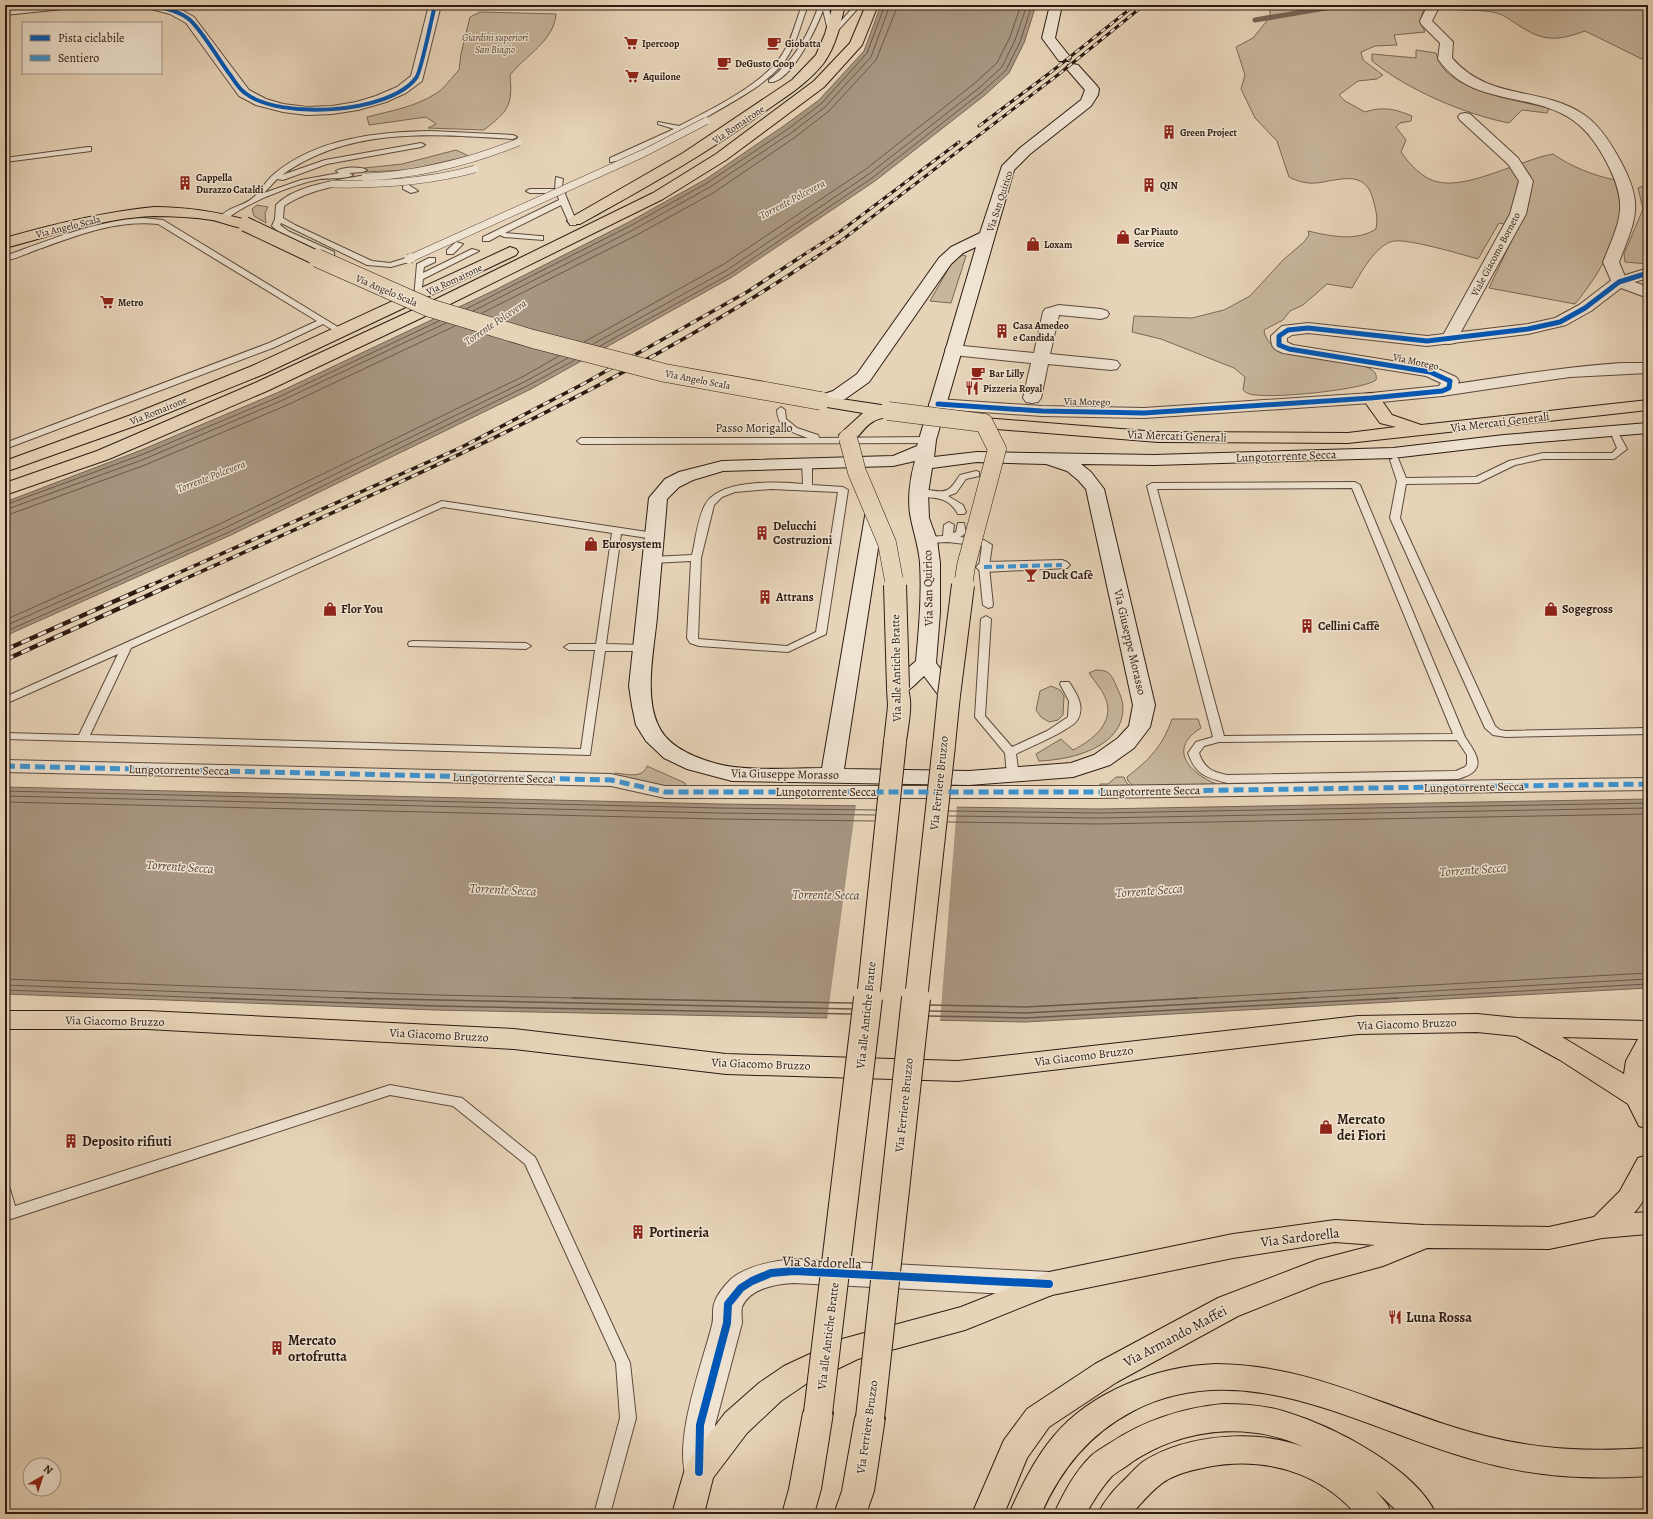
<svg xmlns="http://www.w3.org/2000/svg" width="1653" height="1519" font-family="Alegreya,serif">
	<rect width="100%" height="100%" fill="#e7d4b8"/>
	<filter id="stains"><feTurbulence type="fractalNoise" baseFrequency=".005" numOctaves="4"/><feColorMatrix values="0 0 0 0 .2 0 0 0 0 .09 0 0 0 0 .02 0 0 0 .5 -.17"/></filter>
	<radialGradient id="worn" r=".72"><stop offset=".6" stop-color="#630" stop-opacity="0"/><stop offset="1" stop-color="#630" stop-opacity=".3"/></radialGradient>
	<!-- green -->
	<path fill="#c7b59c" stroke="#7a6857" d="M1270 5H1425L1420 21 1425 32 1394 35 1397 45 1375 46 1361 52 1363 60 1383 75 1377 79 1358 81 1339 95 1345 101 1365 112C1383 106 1395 109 1412 116L1411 121 1400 123 1396 127 1406 140 1401 152C1409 164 1423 179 1438 182 1469 189 1520 160 1553 154 1572 167 1592 175 1615 180 1616 186 1619 192 1620 198 1626 234 1596 278 1575 304L1489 288 1518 227 1499 223 1478 259C1460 254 1410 239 1394 241 1376 244 1360 274 1352 288L1327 284 1303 305 1290 311 1283 320 1264 330C1267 371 1384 351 1376 380 1363 390 1276 398 1257 395 1252 395 1247 394 1243 390L1245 377 1234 368 1161 339 1132 332 1134 316 1192 318 1224 310 1250 296 1283 260 1304 242 1309 235 1308 231C1330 236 1356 242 1376 229 1378 218 1376 210 1373 199 1365 168 1337 181 1316 183 1306 184 1297 181 1289 177L1277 141 1255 118 1241 89 1245 75 1236 47 1253 38 1270 17Z
		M1648 5V62L1585 31C1557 41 1544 42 1518 25 1512 21 1504 15 1497 13 1477 8 1458 13 1439 6Z
		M480 12 556 14C554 41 526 55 510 75 513 106 508 111 484 130L428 128 436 124 426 117 369 125 367 117C390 111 415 107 435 94 443 90 452 77 459 70L461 54 470 17Z
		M1416 50 1436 53C1444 92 1517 100 1549 108L1547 113 1522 110 1509 123C1464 114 1408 90 1372 61V54L1416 58Z
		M456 150 469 156 408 170 362 172 364 168 402 164Z
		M1648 184V264L1625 262 1624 254 1643 209 1638 188Z
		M257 205 268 207 265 213 266 223 254 216 252 209Z
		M963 255 966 256 951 303 930 301 954 259Z
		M1096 670C1109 670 1111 674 1116 685 1119 692 1123 700 1123 708 1123 748 1070 760 1039 761L1036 754 1061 739 1073 750C1093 740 1116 722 1105 697 1101 688 1094 681 1089 673Z
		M1051 686 1060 690 1064 696 1063 715 1058 720 1049 722 1041 717 1036 710 1040 691Z
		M1172 719H1198L1201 728C1164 751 1194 777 1222 786L1134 787 1128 781 1127 777C1149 760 1163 746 1172 719Z
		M647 766 685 783 687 787 683 789 614 777 615 773C626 774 643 779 647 766Z
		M1116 777H1124L1126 782 1132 788 1099 787 1100 784H1108Z"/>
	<!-- water -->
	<path fill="#a89580" stroke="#776454" d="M881 5H1036L1024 43 1009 73 985 95 875 181 732 277 531 389 231 535 5 636V502L139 451 279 392 495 290 629 222 706 179 785 125 819 100 864 51Z
		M5 787 719 804 1098 809 1648 799V988L1025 1022 435 1010 5 994Z"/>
	<!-- pier -->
	<path fill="#e7d4b8" d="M856 804 957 805 940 1022 827 1020Z"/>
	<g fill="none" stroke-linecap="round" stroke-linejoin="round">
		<!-- shore-far1 -->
		<path stroke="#6a5849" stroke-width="1" d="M466 309 630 226 707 183 788 129 822 103 867 53 885 5
			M473 311 633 230 710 187 791 133 825 107 871 57 890 5
			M482 313 635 236 713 193 794 138 829 111 876 60 895 13 896 5
			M584 342 724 264 866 169 975 83 997 63 1010 37 1021 5
			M593 344 727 270 869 174 979 88 1002 67 1015 40 1027 5
			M600 346 730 274 872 178 982 92 1006 70 1020 42 1032 5
			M5 505 141 455 281 396 439 321
			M5 510 142 460 283 400 446 323
			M5 516 145 465 285 406 455 326
			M5 620 224 522 524 376 559 356
			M5 626 227 527 526 381 568 358
			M5 632 229 532 529 385 575 360
			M5 791 718 808 876 810
			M5 796 718 813 875 815
			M5 802 718 819 874 821
			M949 811 1098 813 1648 803
			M949 816 1098 818 1648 808
			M948 822 1098 824 1648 814
			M5 979 436 995 625 999
			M5 985 372 999
			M5 990 238 999
			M1178 999 1648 973
			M1288 999 1648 979
			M1380 999 1648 984"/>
		<!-- shore -->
		<path stroke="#6a5849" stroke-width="1.5" d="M211 998 436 1006 851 1014
			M345 998 852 1009
			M573 998 852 1003
			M930 1005 1025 1007 1197 998
			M930 1011 1025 1013 1307 998
			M929 1016 1025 1018 1398 998"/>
		<!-- stream -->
		<path stroke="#776454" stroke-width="5" d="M1255 20 1326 8 1365 5"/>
		<defs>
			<path id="service" d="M802 5H808C800 26 796 48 781 66 774 73 766 80 758 86 740 99 627 164 610 162V158L674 129 658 124V122L679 126C710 110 766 83 783 53 792 39 796 21 802 5Z
				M819 5H828L834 29 855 5H861L832 37 829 35 823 10C817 27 790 85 769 82V80C795 60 808 35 819 5Z
				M431 131 513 135 517 137 513 139C434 134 350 126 282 175L325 160 421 143 425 145 421 147 327 164 283 180 277 179 264 193 301 180 339 173 336 171C342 167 361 166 367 170L363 172 349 173 353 175C348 179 328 178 320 179 295 184 245 203 227 219L220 217C229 206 245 206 254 197 261 190 266 181 274 174 317 138 377 132 431 131Z
				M88 147H91V151L5 162V158Z
				M365 175H368V179C338 186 310 189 284 206L283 218 295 225 372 261 390 263 409 257 413 259 412 261 391 267 367 265 281 223 280 225 288 231 334 252 335 265 331 267 327 265V255L282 235 272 226 275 219 276 205C295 185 339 180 365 175Z
				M556 177 563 179 562 187 566 192 565 194 577 223 576 225H570L561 205 505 233 540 236H543V240L504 237 500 235 489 241H483V237L559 200 557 193H530L526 191 530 189H555Z
				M403 185H409L418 191 411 193 403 189Z
				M143 218 163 220 346 332 342 334H339L323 324 275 347 5 449V443L269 343 317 321 158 224C118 220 80 234 42 248 30 252 18 258 5 261V256C50 240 94 221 143 218Z
				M456 242 463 244 453 254H447V250Z
				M472 249 479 251 423 279 421 296 420 298H414L417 264 429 258H435V262L424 267 423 273Z
				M781 407 785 410 786 419 797 428 818 435 819 438 927 437 931 440 927 443 581 444 577 441 581 438H808C792 432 778 429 777 410Z
				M1616 433 1620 436 1627 449 1614 459H1543L1515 465 1478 483 1406 484 1400 518 1495 726 1500 730 1506 731 1648 728V734L1506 737 1493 735 1485 728 1390 518 1397 481 1390 460 1395 457 1398 458 1406 478 1476 477 1509 461 1543 453H1612L1617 448 1612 436Z
				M807 461 812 464V485L843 487 848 490 826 634 788 652 699 646 690 643 687 638 691 561 652 563 647 560 652 557 692 555C696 539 697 520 705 505 719 478 778 482 803 484L802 464ZM771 489 838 492 816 632 787 646 698 639 701 558 714 505 722 497 735 492Z
				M976 471 979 472V476L966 479 956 493 948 496 963 505 966 512 964 514H958C945 490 924 502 914 493 923 484 941 497 950 488 954 485 957 479 960 475Z
				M1355 482 1360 485 1465 737C1478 756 1488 771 1458 779L1227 783C1205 777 1196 775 1188 753L1196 742 1213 737 1147 486 1152 483ZM1352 488 1453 734 1224 736 1157 489ZM1457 740 1467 755V764L1465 767 1456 771 1227 775C1212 772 1204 768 1199 753L1204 746 1219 742Z
				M442 501 654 533 659 536 654 539 621 534 606 644 643 645 648 648 643 651H605L590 755 5 739V733L79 735 118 654 5 704V697ZM443 507 612 533 596 644H569L564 647 569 650H595L581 749 90 735 131 648Z
				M949 522 954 525 953 533 956 532 958 523H964L966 533 960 537 984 540 992 545 989 567 993 605 992 607 988 608 983 605 979 567 982 546 948 542 927 543 922 540 927 537 943 536 944 525Z
				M986 616 991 619 985 716 1012 747 1047 731 1068 717 1069 701 1060 684 1061 682H1069C1076 693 1085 705 1078 719 1074 729 1027 748 1016 754L1019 776 1013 780 1007 776 1005 753 975 717 981 619Z
				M413 641 526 643 531 646 526 649 409 646 408 644 409 642Z
				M390 1085 462 1098 535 1157 537 1161 630 1363 636 1418 610 1514H594L620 1418 616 1363 525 1164 453 1106 390 1095 5 1221V1187L10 1189 15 1206Z"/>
			<path id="pedestrian" d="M1062 560 1067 562 1070 565 1067 568 984 572 979 570 976 567 979 564 984 562Z
				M5 760 611 774 665 786H1097L1648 778V790L1097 798H665L611 786 5 772Z"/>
			<path id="minor" d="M27 5H69L63 9 5 15V7Z
				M145 5H166L178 8 194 17 249 90 266 99 283 104 307 107 332 106 356 102 376 96 397 87 411 76 429 5H441L422 81 406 93 386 102 358 110 332 114 307 115 283 112 256 105 239 96 186 23 170 14 147 8Z
				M1428 5H1440L1432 21 1453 42 1452 58C1489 101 1540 86 1583 114 1600 125 1612 145 1621 162 1644 205 1636 218 1619 262L1626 279 1648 287V298L1613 285 1603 262C1621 218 1629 205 1606 161 1598 146 1588 131 1574 121 1531 90 1472 108 1438 59L1440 43 1421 24 1420 21Z
				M1465 113 1470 114 1518 158 1533 181 1526 214 1457 339 1455 343 1449 344 1443 343 1441 339 1510 214 1519 181 1508 164 1460 120 1458 117 1460 114Z
				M1059 305 1101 309 1107 311 1109 314 1107 317 1101 319 1059 315 1050 354 1111 360 1117 361 1120 365 1117 369 1111 370 1048 364 1041 398 1038 402 1032 403 1026 402 1023 398 1031 363 953 355 947 354 945 350 947 346 953 345 1034 353 1043 312 1045 309Z
				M1622 363H1648V373L1570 377 1442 396 1436 395 1433 391 1436 387 1442 386C1502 377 1562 367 1622 363Z
				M794 1259 1049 1272 1059 1276 1063 1284 1059 1292 1049 1296 794 1283C776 1284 750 1288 742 1307 741 1311 742 1319 742 1323L715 1425 714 1472 710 1482 699 1486 688 1482C671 1445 702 1365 712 1325 714 1318 712 1311 714 1304 716 1296 725 1285 731 1279 748 1265 773 1261 794 1259Z"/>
			<path id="tertiary" d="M1648 268V278L1625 285 1591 311 1566 325 1528 334 1427 346 1308 333 1292 335 1287 338V342L1293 345 1436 368 1456 377 1459 381 1455 392 1442 396 1371 403 1144 418 1042 416 938 409 932 408 929 404 932 400 938 399 1042 406 1144 408 1371 393 1439 386 1441 383 1426 376 1283 353C1273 349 1271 347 1271 336L1282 326 1308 323 1427 336 1528 324 1555 318 1579 305 1613 279Z"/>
			<path id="secondary" d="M1050 5H1062L1055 38 1071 58 1069 61H1059L1042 38Z
				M1073 64 1078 65 1097 86 1099 89 1098 95 1091 106 1030 154 1014 170 936 440 934 457 977 452 1154 455 1393 448 1504 435 1648 423V433L1504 445 1393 458 1154 465 1081 464 1091 472 1104 489 1155 705 1150 727 1134 748 1110 765 1073 777 969 785 732 781 687 769 664 758 646 741 636 725 632 706 629 686 649 498 665 479 679 472 722 461 893 456 917 446 976 247 963 253 951 264 869 382 845 399 821 406 815 405 812 401 815 397 833 391 857 374 939 258 951 247 980 233 1002 166 1020 148 1081 100 1085 90 1066 68 1068 65ZM915 461C910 478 907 501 911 519 914 534 919 548 920 563 922 596 919 629 916 661L891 683 887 688 891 693C906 697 914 685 924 676L942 700 949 702 956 700 960 695 936 663 940 612V563L937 540 929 518 928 493 932 468 977 462 1046 464 1067 471 1078 480 1086 489 1133 705 1129 726 1118 738 1094 755 1071 763 969 771 844 769 883 516 881 512 874 510 867 512 865 516 822 768C789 768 745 772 714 763 693 757 667 746 658 725 644 695 654 649 657 617 660 577 664 538 667 499L679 487 693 480 723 471 893 466Z"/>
			<path id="primary" d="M833 5H845C840 26 836 46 823 64 807 84 785 97 764 112 706 154 643 189 580 224H570L567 221 570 218 683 153 792 80 816 55 825 34Z
				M866 5H878L862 45 824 87 726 160 663 199 436 311 267 391 109 459 5 495V483L97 451 255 383 424 305 653 193 716 154 814 81 850 43Z
				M154 207C188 207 218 212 250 221L253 224 250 227C238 230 224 222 212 220 193 217 173 216 154 216 103 218 54 235 5 248V238C54 224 103 212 154 207Z
				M510 247 516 249 518 252 516 255 264 374 143 423 5 472V461L131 415 252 366Z
				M1371 393 1377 394 1392 415 1421 425 1648 400V410L1348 443 1158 442 984 428 978 427 975 423 978 419 984 418 1158 432 1348 433 1396 427 1380 423 1362 398 1365 394Z
				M821 396 888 406 894 407 897 411C892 418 881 417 874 421 866 425 859 435 854 442L848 443 842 442 839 435 863 413 815 405 812 401 815 397Z
				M898 681 905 683C915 698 908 725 906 742L903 747 895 749 887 747 884 742 888 706 887 688 891 683Z
				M949 688 956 690 960 695 955 745 952 750 944 752 936 750 933 745 938 695 942 690Z
				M5 1011H147L514 1029 726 1054 958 1061 1358 1016 1477 1014 1517 1018 1648 1021V1129L1639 1126 1628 1104 1560 1060 1516 1036 1477 1032 1358 1034 958 1081 726 1074 514 1049 147 1029H5ZM1562 1037 1638 1039 1626 1061 1624 1074Z
				M1648 1155C1648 1179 1652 1194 1634 1213L1648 1212V1234L1602 1238 1549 1249 1427 1248 1383 1266 1321 1283 1238 1316 1117 1382 1049 1427 1027 1458 1004 1514H972L1004 1440 1027 1409 1095 1364 1218 1298 1317 1260 1375 1245 1335 1242 1233 1258 1052 1295 965 1330 858 1359 806 1384 781 1401 747 1433 713 1478 704 1514H672L684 1472 688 1462 725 1413 759 1383 784 1366 842 1339 961 1307 1049 1272 1233 1234 1335 1220 1424 1225 1549 1227 1594 1217 1620 1191 1638 1158Z
				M818 1400 829 1404 833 1413 821 1489 814 1514H782L789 1489 803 1413 807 1404Z
				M870 1405 881 1409 885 1418 874 1491 866 1514H834L842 1491 855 1418 859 1409Z"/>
			<path id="motorway" d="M1216 1364C1303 1365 1367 1399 1447 1425 1517 1448 1575 1453 1648 1448V1476C1584 1480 1532 1477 1471 1459 1363 1429 1245 1353 1133 1411 1089 1434 1061 1469 1041 1514H1009C1021 1487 1034 1460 1053 1437 1091 1391 1158 1366 1216 1364Z
				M1223 1404C1244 1404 1265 1405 1286 1412 1333 1426 1415 1468 1436 1514H1400L1375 1490 1387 1504 1392 1514H1356C1318 1471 1263 1456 1207 1467 1193 1470 1179 1473 1167 1480 1157 1485 1139 1505 1132 1514H1098C1106 1497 1116 1488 1128 1476 1133 1471 1138 1465 1144 1461 1187 1434 1257 1429 1304 1447 1248 1421 1183 1428 1132 1462 1126 1467 1118 1471 1112 1476 1102 1487 1093 1501 1086 1514H1054C1063 1494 1074 1473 1090 1457 1096 1451 1104 1447 1110 1443 1145 1420 1182 1408 1223 1404Z"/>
		</defs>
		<!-- service casing -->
		<use href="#service" stroke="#5c493c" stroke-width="2"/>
		<!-- pedestrian casing -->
		<use href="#pedestrian" stroke="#5c493c" stroke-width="2"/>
		<!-- minor casing -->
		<use href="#minor" stroke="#5c493c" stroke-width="2"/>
		<!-- tertiary casing -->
		<use href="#tertiary" stroke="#5c493c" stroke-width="2"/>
		<!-- secondary casing -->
		<use href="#secondary" stroke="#2d1b12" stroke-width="2"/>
		<!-- primary casing -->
		<use href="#primary" stroke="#2d1b12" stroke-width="2"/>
		<!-- motorway casing -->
		<use href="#motorway" stroke="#2d1b12" stroke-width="2"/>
		<!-- service -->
		<use href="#service" fill="#efe3d1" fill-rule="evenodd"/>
		<!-- pedestrian -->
		<use href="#pedestrian" fill="#efe3d1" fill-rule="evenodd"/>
		<!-- minor -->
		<use href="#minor" fill="#efe3d1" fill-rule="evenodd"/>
		<!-- tertiary -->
		<use href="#tertiary" fill="#efe3d1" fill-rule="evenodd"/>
		<!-- secondary -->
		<use href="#secondary" fill="#efe3d1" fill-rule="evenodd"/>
		<!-- primary -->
		<use href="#primary" fill="#e7d4b8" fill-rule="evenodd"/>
		<!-- motorway -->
		<use href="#motorway" fill="#e7d4b8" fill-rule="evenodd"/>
		<defs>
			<path id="rail-far2" d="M979 126 1051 72 1135 5
				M797 259 838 233 959 142
				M813 259 842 240 1059 74 1144 5"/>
			<path id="rail-far1" d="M149 586 462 447 583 384 747 292 799 258
				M169 586C389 487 613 393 815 258"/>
			<path id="rail" d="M5 650 151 585
				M5 660 171 585"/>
		</defs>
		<!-- rail-far2 casing -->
		<use href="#rail-far2" stroke="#2d1b12" stroke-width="3"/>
		<!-- rail-far1 casing -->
		<use href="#rail-far1" stroke="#2d1b12" stroke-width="3.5"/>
		<!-- rail casing -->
		<use href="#rail" stroke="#2d1b12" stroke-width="4.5"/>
		<!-- rail-far2 -->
		<use href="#rail-far2" stroke="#efe3d1" stroke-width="2" stroke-dasharray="5.5" stroke-linecap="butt"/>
		<!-- rail-far1 -->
		<use href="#rail-far1" stroke="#efe3d1" stroke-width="2.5" stroke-dasharray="7" stroke-linecap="butt"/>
		<!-- rail -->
		<use href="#rail" stroke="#efe3d1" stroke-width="3" stroke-dasharray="9" stroke-linecap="butt"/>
		<defs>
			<path id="service-bridge-far1" d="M365 177C419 175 469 162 519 142
				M333 184C381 185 428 182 475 169
				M409 259 644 153 706 121"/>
			<path id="service-bridge" d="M409 259 411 258"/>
			<path id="primary-bridge-far3" d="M245 224 319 259"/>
			<path id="primary-bridge-far2" d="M317 258 430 308 533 339 665 373 821 401
				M888 411 984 423 997 449 966 566 963 586
				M848 438 857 472 887 543 895 586"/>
			<path id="primary-bridge-far1" d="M895 585 898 688
				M949 695 963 585
				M868 999 895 742
				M916 999 944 745"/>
			<path id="primary-bridge" d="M818 1413 868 998
				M870 1418 916 998"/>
		</defs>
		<!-- service-bridge-far1 casing -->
		<use href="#service-bridge-far1" stroke="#5c493c" stroke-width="8" stroke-linecap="butt"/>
		<!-- service-bridge casing -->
		<use href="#service-bridge" stroke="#5c493c" stroke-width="10" stroke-linecap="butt"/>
		<!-- primary-bridge-far3 casing -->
		<use href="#primary-bridge-far3" stroke="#2d1b12" stroke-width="16" stroke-linecap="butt"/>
		<!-- primary-bridge-far2 casing -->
		<use href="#primary-bridge-far2" stroke="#2d1b12" stroke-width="19" stroke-linecap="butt"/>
		<!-- primary-bridge-far1 casing -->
		<use href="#primary-bridge-far1" stroke="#2d1b12" stroke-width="24" stroke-linecap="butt"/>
		<!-- primary-bridge casing -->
		<use href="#primary-bridge" stroke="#2d1b12" stroke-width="30" stroke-linecap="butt"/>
		<!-- service-bridge-far1 -->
		<use href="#service-bridge-far1" stroke="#efe3d1" stroke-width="7"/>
		<!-- service-bridge -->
		<use href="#service-bridge" stroke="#efe3d1" stroke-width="9"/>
		<!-- primary-bridge-far3 -->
		<use href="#primary-bridge-far3" stroke="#e7d4b8" stroke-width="14"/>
		<!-- primary-bridge-far2 -->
		<use href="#primary-bridge-far2" stroke="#e7d4b8" stroke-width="18"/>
		<!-- primary-bridge-far1 -->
		<use href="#primary-bridge-far1" stroke="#e7d4b8" stroke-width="22"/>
		<!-- primary-bridge -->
		<use href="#primary-bridge" stroke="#e7d4b8" stroke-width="28"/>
		<!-- quiet-far1 -->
		<path stroke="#3c94d3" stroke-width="4" stroke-dasharray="8 4" stroke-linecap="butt" d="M984 567 1062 565"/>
		<!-- quiet -->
		<path stroke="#3c94d3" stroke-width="5" stroke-dasharray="10 5" stroke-linecap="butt" d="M5 766 611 780 665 792H1097L1648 784"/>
		<defs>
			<path id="cycleway-far2" d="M151 5C164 8 180 11 190 20 202 31 218 58 228 72 233 78 238 88 245 93 279 120 389 114 416 78 421 73 432 16 435 5"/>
			<path id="cycleway-far1" d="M938 404 1042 411 1144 413 1371 398 1442 391 1449 388 1450 381 1430 372 1289 349 1279 345V336L1288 330 1308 328 1427 341 1528 329 1560 322 1585 308 1619 282 1648 273"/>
			<path id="cycleway" d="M699 1472 700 1425 727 1323 728 1304 741 1288 752 1281 771 1273 794 1271 1049 1284"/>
		</defs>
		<!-- cycleway-far2 casing -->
		<use href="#cycleway-far2" stroke="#efe3d1" stroke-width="5.5"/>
		<!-- cycleway-far1 casing -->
		<use href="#cycleway-far1" stroke="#efe3d1" stroke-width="7"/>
		<!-- cycleway casing -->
		<use href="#cycleway" stroke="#efe3d1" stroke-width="10"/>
		<!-- cycleway-far2 -->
		<use href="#cycleway-far2" stroke="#0057b8" stroke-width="4"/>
		<!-- cycleway-far1 -->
		<use href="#cycleway-far1" stroke="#0057b8" stroke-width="5"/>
		<!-- cycleway -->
		<use href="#cycleway" stroke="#0057b8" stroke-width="8"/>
	</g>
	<!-- icons -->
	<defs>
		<symbol id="supermarket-bare" viewBox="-9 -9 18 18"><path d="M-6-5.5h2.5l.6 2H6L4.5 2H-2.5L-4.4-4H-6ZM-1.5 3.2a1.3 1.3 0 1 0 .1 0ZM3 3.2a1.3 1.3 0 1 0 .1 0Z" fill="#8f2418" stroke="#efe3d1" stroke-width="2.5" paint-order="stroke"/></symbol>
		<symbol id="cafe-bare" viewBox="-9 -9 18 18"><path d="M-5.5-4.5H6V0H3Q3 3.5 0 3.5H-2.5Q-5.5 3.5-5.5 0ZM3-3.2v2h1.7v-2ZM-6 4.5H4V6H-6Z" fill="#8f2418" stroke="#efe3d1" stroke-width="2.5" paint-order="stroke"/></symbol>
		<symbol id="building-bare" viewBox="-9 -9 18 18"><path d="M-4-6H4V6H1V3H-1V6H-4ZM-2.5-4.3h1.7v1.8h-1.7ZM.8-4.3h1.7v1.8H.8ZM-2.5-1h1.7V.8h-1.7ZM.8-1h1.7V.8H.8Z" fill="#8f2418" stroke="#efe3d1" stroke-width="2.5" paint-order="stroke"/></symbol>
		<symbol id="shop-bare" viewBox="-9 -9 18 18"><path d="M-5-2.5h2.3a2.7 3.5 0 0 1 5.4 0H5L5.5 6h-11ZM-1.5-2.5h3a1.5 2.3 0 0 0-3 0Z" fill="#8f2418" stroke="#efe3d1" stroke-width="2.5" paint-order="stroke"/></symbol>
		<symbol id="restaurant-bare" viewBox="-9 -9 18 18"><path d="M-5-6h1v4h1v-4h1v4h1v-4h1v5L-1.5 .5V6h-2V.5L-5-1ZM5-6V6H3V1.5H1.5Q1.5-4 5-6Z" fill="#8f2418" stroke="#efe3d1" stroke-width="2.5" paint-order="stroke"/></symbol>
		<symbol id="bar-bare" viewBox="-9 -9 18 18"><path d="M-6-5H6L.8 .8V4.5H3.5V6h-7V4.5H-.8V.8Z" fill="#8f2418" stroke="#efe3d1" stroke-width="2.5" paint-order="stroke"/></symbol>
	</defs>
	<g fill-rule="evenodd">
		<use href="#supermarket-bare" x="621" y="33" width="20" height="20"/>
		<use href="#cafe-bare" x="764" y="33" width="20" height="20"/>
		<use href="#cafe-bare" x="714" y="53" width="20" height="20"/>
		<use href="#supermarket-bare" x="622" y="66" width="20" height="20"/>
		<use href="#building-bare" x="1159" y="122" width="20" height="20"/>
		<use href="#building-bare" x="175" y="173" width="20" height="20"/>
		<use href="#building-bare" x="1139" y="175" width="20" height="20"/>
		<use href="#shop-bare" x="1113" y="227" width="20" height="20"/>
		<use href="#shop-bare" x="1023" y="234" width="20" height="20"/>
		<use href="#supermarket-bare" x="97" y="292" width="20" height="20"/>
		<use href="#building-bare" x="992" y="321" width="20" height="20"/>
		<use href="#cafe-bare" x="968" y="363" width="20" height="20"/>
		<use href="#restaurant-bare" x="962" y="378" width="20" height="20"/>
		<use href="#building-bare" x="752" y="523" width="20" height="20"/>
		<use href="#shop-bare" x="581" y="534" width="20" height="20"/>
		<use href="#bar-bare" x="1021" y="565" width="20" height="20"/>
		<use href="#building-bare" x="755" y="587" width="20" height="20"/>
		<use href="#shop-bare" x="320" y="599" width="20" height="20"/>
		<use href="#shop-bare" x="1541" y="599" width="20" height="20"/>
		<use href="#building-bare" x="1297" y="616" width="20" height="20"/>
		<use href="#shop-bare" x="1316" y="1117" width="20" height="20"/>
		<use href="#building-bare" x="61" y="1131" width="20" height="20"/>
		<use href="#building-bare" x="628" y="1222" width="20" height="20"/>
		<use href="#restaurant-bare" x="1385" y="1307" width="20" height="20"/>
		<use href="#building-bare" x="267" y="1338" width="20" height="20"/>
	</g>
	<g text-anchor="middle" stroke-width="3" stroke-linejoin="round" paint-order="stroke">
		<!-- far-park labels -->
		<g font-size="10" font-style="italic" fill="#5b493b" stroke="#efe3d1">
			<text x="495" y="41">Giardini superiori<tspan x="495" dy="12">San Biagio</tspan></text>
		</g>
		<!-- far-poi labels -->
		<g font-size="10" font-weight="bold" fill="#2d1b12" stroke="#efe3d1" text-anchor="start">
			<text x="642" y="47">Ipercoop</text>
			<text x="785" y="47">Giobatta</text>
			<text x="735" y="67">DeGusto Coop</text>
			<text x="643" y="80">Aquilone</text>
			<text x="1180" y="136">Green Project</text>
			<text x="196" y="181">Cappella<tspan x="196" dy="12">Durazzo Cataldi</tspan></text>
			<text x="1160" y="189">QIN</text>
			<text x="1134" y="235">Car Piauto<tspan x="1134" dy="12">Service</tspan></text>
			<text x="1044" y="248">Loxam</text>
			<text x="118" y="306">Metro</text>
			<text x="1013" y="329">Casa Amedeo<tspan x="1013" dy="12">e Candida</tspan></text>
			<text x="989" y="377">Bar Lilly</text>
			<text x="983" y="392">Pizzeria Royal</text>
		</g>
		<!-- far-street labels -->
		<g font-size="10" fill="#2d1b12" stroke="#efe3d1">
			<text transform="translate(738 124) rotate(-34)" y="4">Via Romairone</text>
			<text transform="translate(999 201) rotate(-72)" y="4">Via San Quirico</text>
			<text transform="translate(68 226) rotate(-14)" y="4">Via Angelo Scala</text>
			<text transform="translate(1495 254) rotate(-62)" y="4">Viale Giacomo Borneto</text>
			<text transform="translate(454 279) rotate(-25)" y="4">Via Romairone</text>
			<text transform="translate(387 290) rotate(23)" y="4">Via Angelo Scala</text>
			<text transform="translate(1416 361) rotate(12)" y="4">Via Morego</text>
			<text transform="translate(698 379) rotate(11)" y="4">Via Angelo Scala</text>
			<text transform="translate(1087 401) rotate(1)" y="4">Via Morego</text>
			<text transform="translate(158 410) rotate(-22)" y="4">Via Romairone</text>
		</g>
		<!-- far-water labels -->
		<g font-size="11" font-style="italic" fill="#584638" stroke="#efe3d1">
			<text transform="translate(792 199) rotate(-28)" y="4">Torrente Polcevera</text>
			<text transform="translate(495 322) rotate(-34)" y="4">Torrente Polcevera</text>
			<text transform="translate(211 476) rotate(-21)" y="4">Torrente Polcevera</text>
		</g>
		<!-- street labels -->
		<g font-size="12" fill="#2d1b12" stroke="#efe3d1">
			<text transform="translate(1500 422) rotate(-7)" y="4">Via Mercati Generali</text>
			<text x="754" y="432">Passo Morigallo</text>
			<text transform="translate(1177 436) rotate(2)" y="4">Via Mercati Generali</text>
			<text transform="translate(1286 456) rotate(-2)" y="4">Lungotorrente Secca</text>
			<text transform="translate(928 588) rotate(-91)" y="4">Via San Quirico</text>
			<text transform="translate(1130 642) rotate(77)" y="4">Via Giuseppe Morasso</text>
			<text transform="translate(896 668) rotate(-91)" y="4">Via alle Antiche Bratte</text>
			<text transform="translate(179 770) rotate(1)" y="4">Lungotorrente Secca</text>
			<text transform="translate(785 774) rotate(1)" y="4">Via Giuseppe Morasso</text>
			<text transform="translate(503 778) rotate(1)" y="4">Lungotorrente Secca</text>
			<text transform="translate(939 783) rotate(-84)" y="4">Via Ferriere Bruzzo</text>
			<text transform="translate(1474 787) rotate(-1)" y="4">Lungotorrente Secca</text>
			<text transform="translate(1150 791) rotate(-1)" y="4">Lungotorrente Secca</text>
			<text x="826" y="796">Lungotorrente Secca</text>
			<text transform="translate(866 1015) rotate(-84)" y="4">Via alle Antiche Bratte</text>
			<text transform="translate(115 1021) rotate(1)" y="4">Via Giacomo Bruzzo</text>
			<text transform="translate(1407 1024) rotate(-2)" y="4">Via Giacomo Bruzzo</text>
			<text transform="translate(439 1035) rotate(3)" y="4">Via Giacomo Bruzzo</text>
			<text transform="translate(1084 1056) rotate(-7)" y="4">Via Giacomo Bruzzo</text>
			<text transform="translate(761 1064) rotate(2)" y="4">Via Giacomo Bruzzo</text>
			<text transform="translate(904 1105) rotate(-84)" y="4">Via Ferriere Bruzzo</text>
			<text transform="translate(828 1336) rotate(-83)" y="4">Via alle Antiche Bratte</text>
			<text transform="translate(867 1427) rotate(-82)" y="4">Via Ferriere Bruzzo</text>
		</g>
		<!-- poi labels -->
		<g font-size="12" font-weight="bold" fill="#2d1b12" stroke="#efe3d1" text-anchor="start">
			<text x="773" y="530">Delucchi<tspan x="773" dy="14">Costruzioni</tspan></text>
			<text x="602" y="548">Eurosystem</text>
			<text x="1042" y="579">Duck Cafè</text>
			<text x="776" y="601">Attrans</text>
			<text x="341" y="613">Flor You</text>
			<text x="1562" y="613">Sogegross</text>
			<text x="1318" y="630">Cellini Caffè</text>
		</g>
		<!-- water labels -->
		<g font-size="13" font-style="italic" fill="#584638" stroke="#efe3d1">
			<text transform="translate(180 866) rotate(4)" y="5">Torrente Secca</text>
			<text transform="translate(1473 869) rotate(-4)" y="5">Torrente Secca</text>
			<text transform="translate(503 889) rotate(3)" y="5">Torrente Secca</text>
			<text transform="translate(1149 890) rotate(-4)" y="5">Torrente Secca</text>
			<text transform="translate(826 894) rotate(1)" y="5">Torrente Secca</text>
		</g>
		<!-- near-poi labels -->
		<g font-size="14" font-weight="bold" fill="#2d1b12" stroke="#efe3d1" text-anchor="start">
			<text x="1337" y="1124">Mercato<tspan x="1337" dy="16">dei Fiori</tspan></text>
			<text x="82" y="1146">Deposito rifiuti</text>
			<text x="649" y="1237">Portineria</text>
			<text x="1406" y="1322">Luna Rossa</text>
			<text x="288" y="1345">Mercato<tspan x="288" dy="16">ortofrutta</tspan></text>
		</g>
		<!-- near-street labels -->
		<g font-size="14" fill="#2d1b12" stroke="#efe3d1">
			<text transform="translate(1300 1237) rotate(-7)" y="5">Via Sardorella</text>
			<text transform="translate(822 1262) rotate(2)" y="5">Via Sardorella</text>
			<text transform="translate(1175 1336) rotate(-28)" y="5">Via Armando Maffei</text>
		</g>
	</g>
	<!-- margin -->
	<rect width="1653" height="1519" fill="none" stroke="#e7d4b8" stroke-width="20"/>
	<rect x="6" y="6" width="1641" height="1507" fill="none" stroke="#2d1b12" stroke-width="2"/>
	<rect x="10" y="10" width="1633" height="1499" fill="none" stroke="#2d1b12"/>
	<!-- legend -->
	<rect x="22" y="22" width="140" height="52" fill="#efe3d1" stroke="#a19385"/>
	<rect x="30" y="35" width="20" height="6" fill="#0057b8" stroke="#a19385"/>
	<text x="58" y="42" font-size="12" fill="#2d1b12">Pista ciclabile</text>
	<rect x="30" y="55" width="20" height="6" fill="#3c94d3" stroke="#a19385"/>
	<text x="58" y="62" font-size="12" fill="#2d1b12">Sentiero</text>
	<!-- north arrow -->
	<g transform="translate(42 1477) rotate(39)"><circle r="19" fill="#efe3d1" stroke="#a19385"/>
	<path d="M0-3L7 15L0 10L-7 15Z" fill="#8f2418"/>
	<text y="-6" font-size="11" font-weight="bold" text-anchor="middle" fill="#2d1b12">N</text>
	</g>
	<rect width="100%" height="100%" filter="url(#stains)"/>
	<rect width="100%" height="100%" fill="url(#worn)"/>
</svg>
